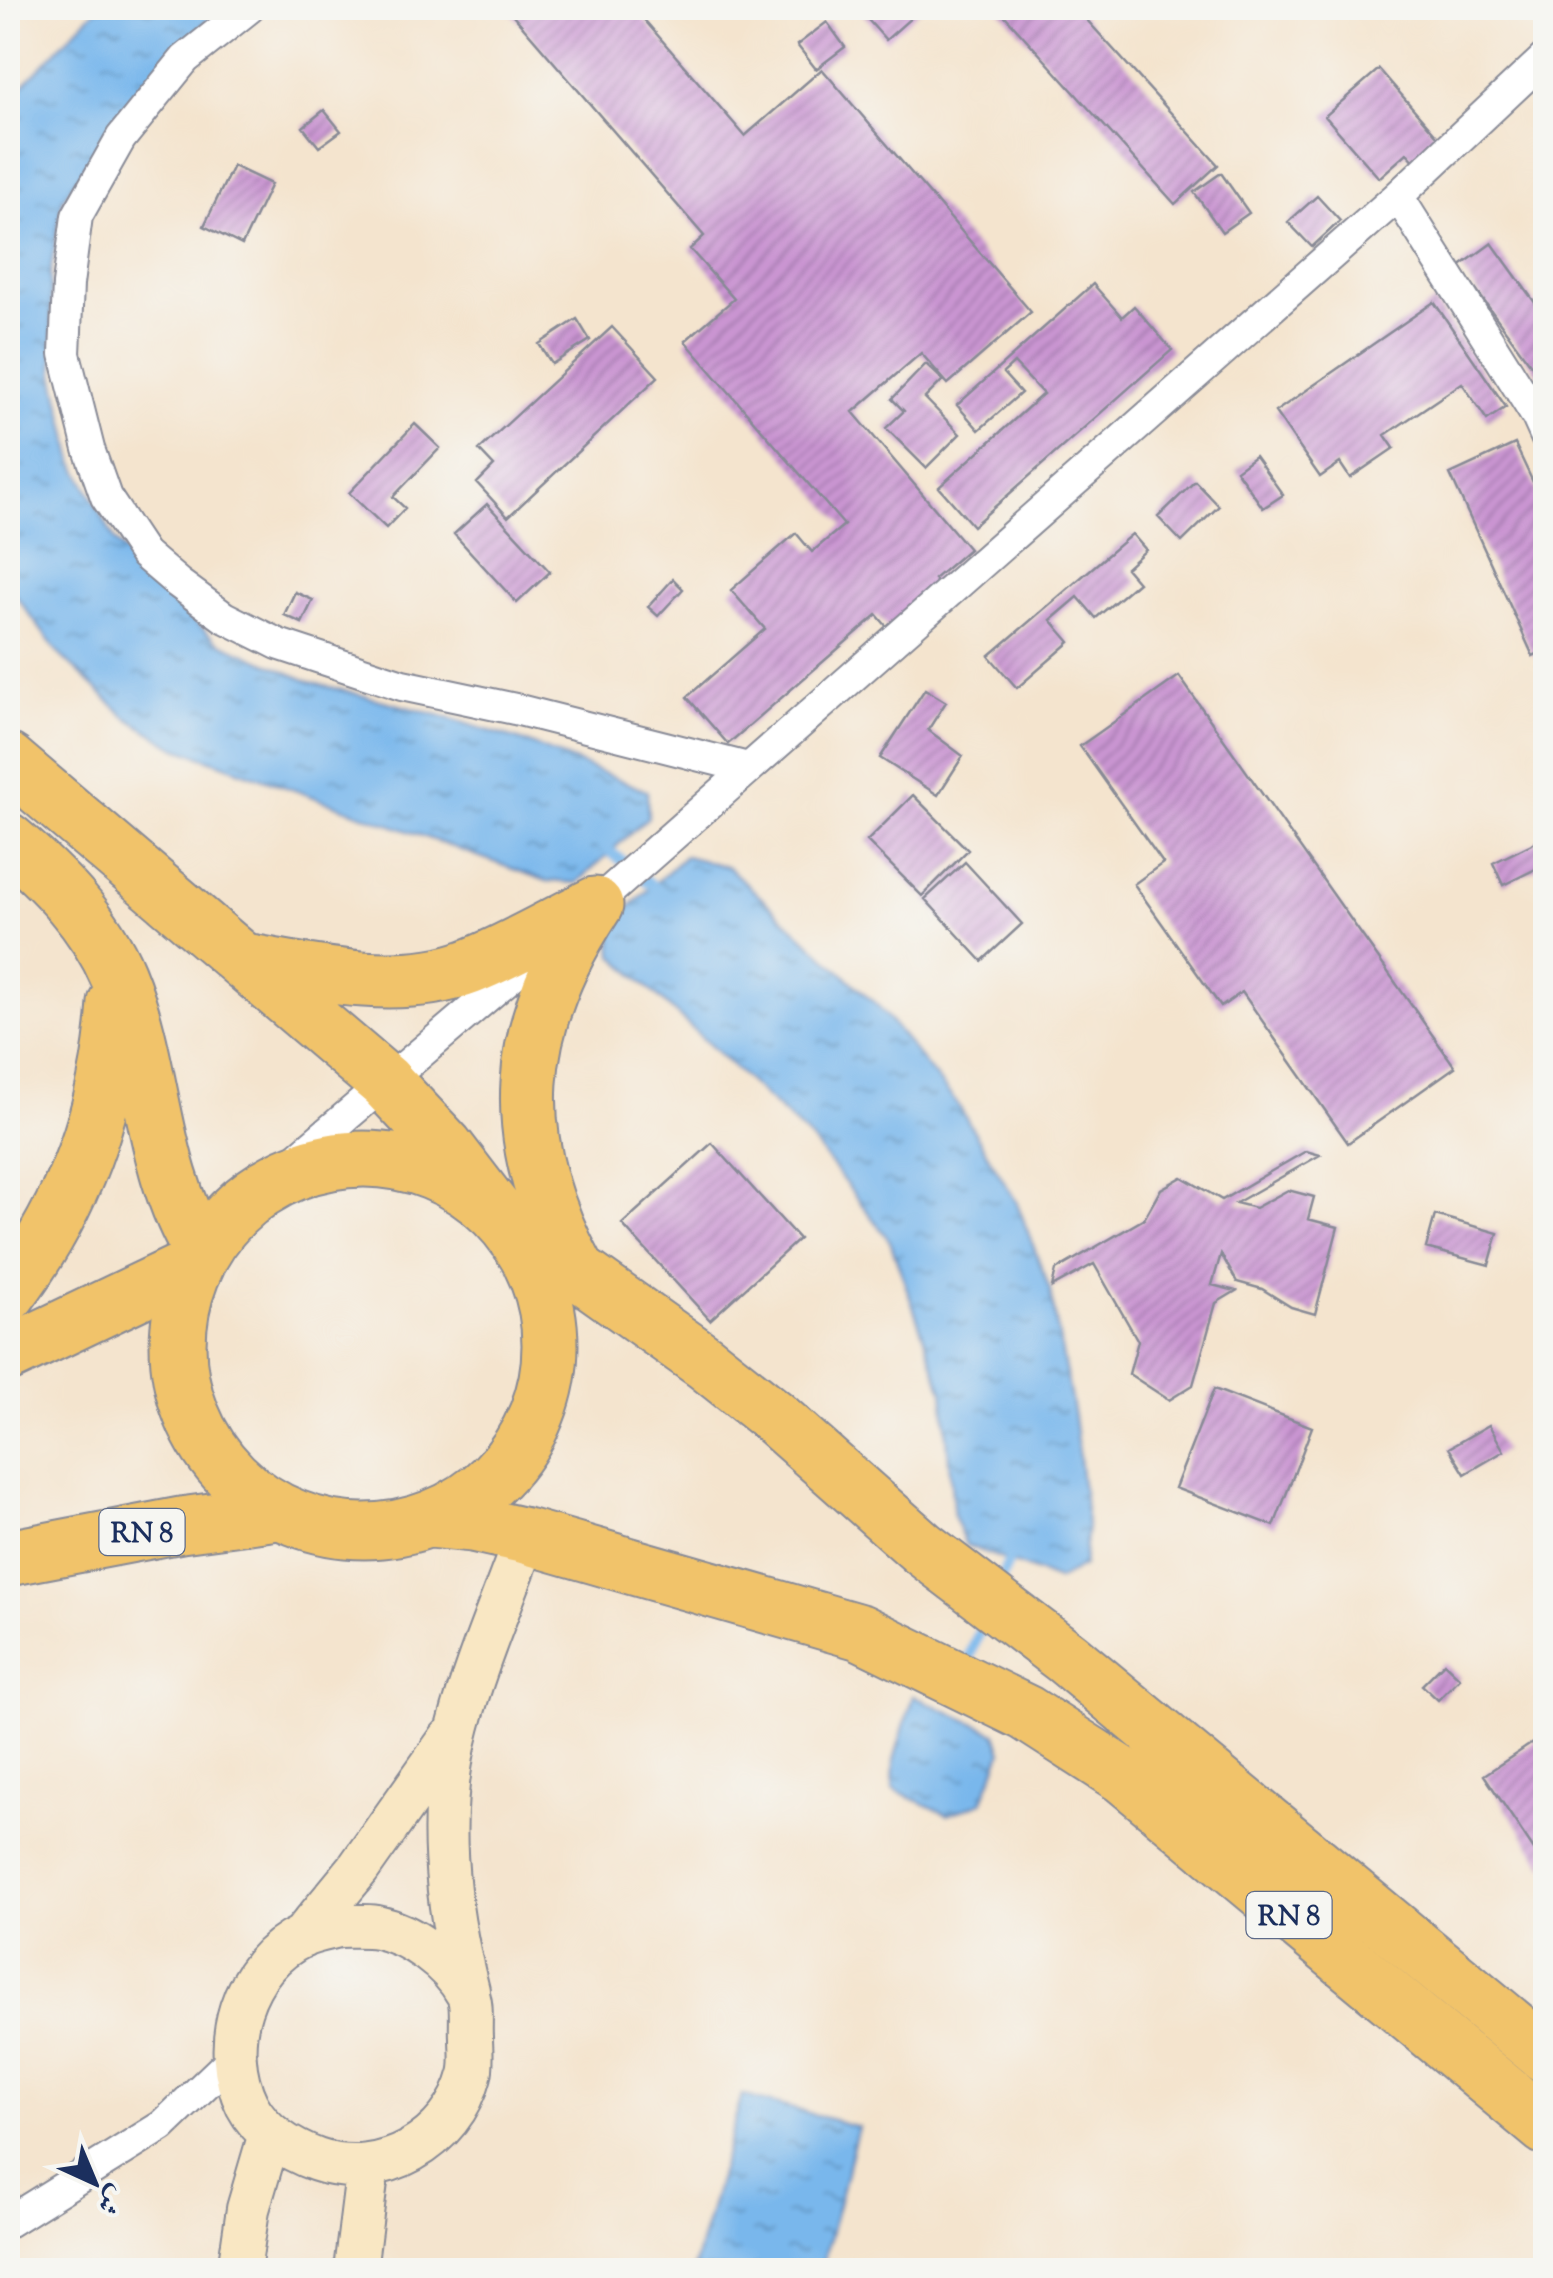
<svg xmlns="http://www.w3.org/2000/svg" width="1553" height="2278" font-family="'Sorts Mill Goudy',Amiri,serif">
	<defs>
		<pattern id="water-ripples" width="26" height="14" patternUnits="userSpaceOnUse" patternTransform="scale(2.5)"><rect width="26" height="14" fill="#79b7ec"/><path d="M2 4q2-2 4 0t4 0M15 11q2-2 4 0t4 0" fill="none" stroke="#6295c2"/></pattern>
		<pattern id="building-hatch" width="6" height="6" patternUnits="userSpaceOnUse" patternTransform="scale(2.5)"><rect width="6" height="6" fill="#ca95d2"/><path d="M-1 1l2-2M0 6l6-6M5 7l2-2" fill="none" stroke="#a37aae"/></pattern>
	</defs>
	<rect width="100%" height="100%" fill="#f6f6f2"/>
	<filter id="ink" filterUnits="userSpaceOnUse"><feTurbulence type="fractalNoise" baseFrequency=".01" numOctaves="2"/><feDisplacementMap in="SourceGraphic" scale="20" xChannelSelector="R" yChannelSelector="G"/><feConvolveMatrix kernelMatrix="1 2 1 2 8 2 1 2 1" color-interpolation-filters="sRGB"/></filter>
	<filter id="wash" filterUnits="userSpaceOnUse"><feTurbulence type="fractalNoise" baseFrequency=".0048" numOctaves="4" result="noise"/><feDisplacementMap in="SourceGraphic" scale="40" xChannelSelector="R" yChannelSelector="G"/><feGaussianBlur stdDeviation="2.25" result="paint"/><feColorMatrix in="noise" values="0 0 0 0 0 0 0 0 0 0 0 0 0 0 0 0 0 1.4 0 .05"/><feComposite in="paint" operator="in"/></filter>
	<g filter="url(#wash)">
		<rect width="100%" height="100%" fill="#f4e4ce"/>
		<!-- water -->
		<path fill="url(#water-ripples)" stroke="#4a73a5" stroke-width="2.5" d="M97 8H220L142 86 62 200 50 275 54 374 74 462 115 541 171 601 218 642 310 682 438 715 531 744 647 791 648 817 577 883 547 881 175 747 126 717 59 654 8 585V107L15 94Z
			M685 856 728 867 879 1007 958 1105 1017 1203 1050 1290 1074 1416 1087 1525 1083 1566 1058 1580 966 1545 954 1518 943 1391 890 1241 812 1140 613 955 611 924Z
			M913 1696 996 1733 1002 1752 982 1802 948 1815 893 1789 894 1760Z
			M742 2095 858 2127 821 2270H693Z"/>
		<g fill="none" stroke-linecap="round" stroke-linejoin="round">
			<!-- stream -->
			<path stroke="#79b7ec" stroke-width="11" d="M602 845 662 893
				M997 1589 1013 1550
				M965 1668 986 1615"/>
		</g>
		<g id="blocks">
			<!-- building -->
			<path fill="url(#building-hatch)" d="M507 8H634L745 136 822 69 1031 312 948 384 921 353 853 412 969 549 934 579 945 591 894 635 877 615 728 744 687 697 765 629 731 590 796 533 812 552 844 525 685 341 734 299 690 249 704 236Z
				M869 8H922L886 40 862 13Z
				M998 8H1076L1218 165 1175 204Z
				M827 22 845 47 816 69 797 45Z
				M1379 69 1443 143 1418 165 1407 153 1379 178 1325 116Z
				M324 110 341 131 319 147 303 127Z
				M233 166 271 184 242 245 204 226Z
				M1221 173 1249 213 1222 232 1194 192Z
				M1317 196 1340 221 1312 247 1288 222Z
				M1492 243 1546 318V385L1459 267Z
				M1093 284 1122 317 1134 306 1172 350 973 526 939 487 1043 394 1014 363 1003 373 1021 393 979 430 957 405Z
				M1434 302 1506 407 1487 420 1462 383 1385 435 1394 448 1350 478 1340 463 1320 477 1275 412Z
				M577 319 590 340 552 364 539 344Z
				M612 327 658 377 508 517 477 483 494 466 479 450Z
				M926 364 943 380 925 398 960 434 926 468 886 428 904 411 892 399Z
				M415 424 440 448 393 497 405 508 386 528 349 493Z
				M1515 444 1546 510V650L1533 656 1450 474Z
				M1255 456 1283 495 1263 508 1236 470Z
				M1195 481 1219 506 1182 542 1158 517Z
				M487 504 550 572 517 603 454 534Z
				M1132 534 1146 550 1126 568 1138 582 1096 618 1078 597 1051 620 1070 642 1017 688 989 656Z
				M673 579 683 589 658 616 648 607Z
				M295 592 313 600 302 623 284 615Z
				M1179 676 1455 1067 1348 1143 1242 992 1221 1007 1134 884 1163 863 1080 746Z
				M925 689 946 702 928 730 963 756 938 795 880 758Z
				M913 795 968 850 922 896 867 841Z
				M1546 837V864L1503 885 1493 863Z
				M965 862 1022 924 982 961 925 899Z
				M712 1143 799 1239 710 1320 622 1224Z
				M1306 1151 1320 1155 1236 1203 1255 1208 1288 1190 1314 1197 1308 1219 1338 1227 1315 1314 1291 1307 1262 1289 1237 1282 1221 1254 1212 1285 1236 1291 1216 1303 1193 1385 1169 1400 1129 1374 1138 1341 1094 1264 1052 1287 1056 1270 1144 1219 1161 1189 1182 1177 1222 1200Z
				M1435 1215 1498 1233 1489 1265 1426 1248Z
				M1214 1389 1312 1427 1274 1526 1175 1488Z
				M1489 1425 1504 1451 1465 1474 1449 1448Z
				M1444 1663 1460 1678 1438 1700 1422 1685Z
				M1546 1734V1868L1484 1775Z"/>
		</g>
	</g>
	<g filter="url(#ink)">
		<use href="#blocks" fill-opacity="0" stroke="#888a96" stroke-width="2.5"/>
		<g fill="none" stroke-linecap="round" stroke-linejoin="round">
			<defs>
				<path id="street" d="M249 8 185 59 121 138 77 216 68 284 65 354 89 449 106 497 144 554 178 583 224 617 278 644 402 685 515 709 748 768
					M1398 196 1537 417 1546 437
					M585 913 1398 196 1546 57
					M256 1193 535 956
					M8 2222 162 2126 233 2058"/>
				<path id="secondary" d="M339 1926C351 1926 365 1925 377 1927 411 1934 450 1962 467 1993 473 2004 470 2025 471 2037 471 2049 473 2064 470 2075 453 2141 381 2182 317 2160 289 2150 261 2132 247 2105 218 2045 241 1965 303 1936 314 1931 327 1929 339 1926Z
					M302 1937 358 1869 450 1739
					M468 1991C446 1904 435 1813 459 1725 476 1661 504 1598 526 1536
					M239 2270 248 2209 270 2134
					M355 2270 368 2166"/>
				<path id="highway" d="M8 761 385 1082 445 1146 497 1214 705 1362 773 1416 922 1548 1067 1658 1546 2055
					M8 841C52 878 95 921 118 976 155 1066 150 1168 202 1252
					M245 961C314 974 401 993 469 967 512 950 554 925 595 905
					M178 1345a186 186 0 1 1 372 0a186 186 0 1 1-372 0Z
					M576 1268C506 1137 514 1028 595 905
					M8 1294C73 1208 109 1111 116 1003
					M8 1354 195 1265
					M430 1520 472 1524 526 1536 860 1632 1026 1713 1124 1776 1546 2127
					M8 1558 181 1525 278 1512"/>
			</defs>
			<!-- street casing -->
			<use href="#street" stroke="#888a96" stroke-width="34"/>
			<!-- secondary casing -->
			<use href="#secondary" stroke="#888a96" stroke-width="46"/>
			<!-- highway casing -->
			<use href="#highway" stroke="#888a96" stroke-width="59"/>
			<!-- street -->
			<use href="#street" stroke="#fff" stroke-width="30"/>
			<!-- secondary -->
			<use href="#secondary" stroke="#f9e7c3" stroke-width="42"/>
			<!-- highway -->
			<use href="#highway" stroke="#f1c36a" stroke-width="55"/>
		</g>
	</g>
	<g text-anchor="middle" stroke-width="8" stroke-linejoin="round" paint-order="stroke">
		<!-- shield labels -->
		<g fill="#f6f6f2" stroke="#5d6b8a" stroke-width="2.5">
			<rect x="99.5" y="1509" width="85" height="46" rx="8"/>
			<rect x="1246.5" y="1892" width="85" height="46" rx="8"/>
		</g>
		<g font-size="28" font-weight="bold" fill="#1b2f5e">
			<text x="142" y="1542">RN 8</text>
			<text x="1289" y="1925">RN 8</text>
		</g>
	</g>
	<!-- margin -->
	<rect width="1553" height="2278" fill="none" stroke="#f6f6f2" stroke-width="40"/>
	<!-- north arrow -->
	<g transform="translate(95 2183) rotate(136)" stroke="#f6f6f2" stroke-width="8" paint-order="stroke">
	<path d="M0-8L18 38L0 25L-18 38Z" fill="#1b2f5e"/>
	<text y="-15" font-size="28" font-weight="bold" text-anchor="middle" fill="#1b2f5e">ش</text>
	</g>
</svg>
